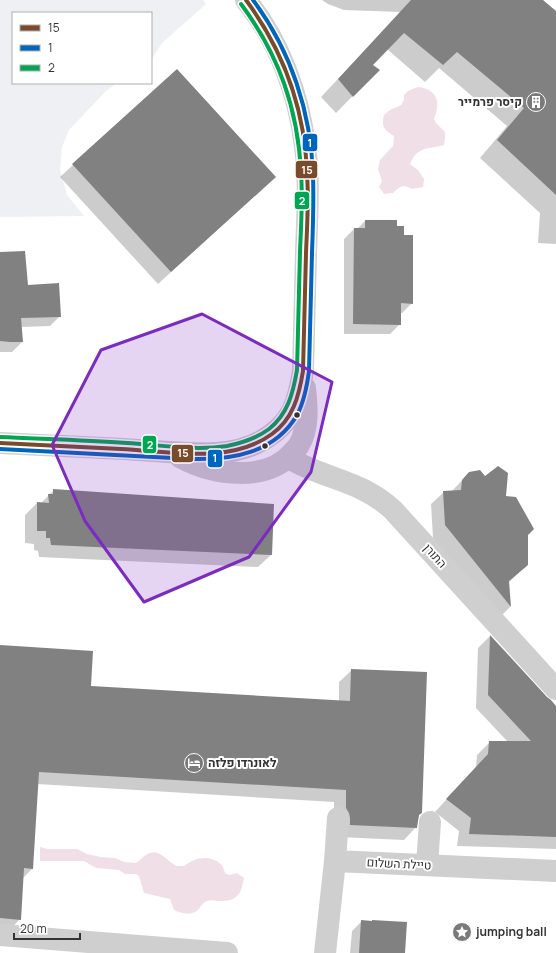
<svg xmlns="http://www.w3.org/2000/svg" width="556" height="953" font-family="Manrope,Heebo,sans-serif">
	<rect width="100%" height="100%" fill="#fff"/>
	<!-- green -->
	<path fill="#eef0f4" d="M0 0H203L206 4 162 43 151 60V13H13V83H116L104 93 69 130 62 147 60 170 67 195 84 216 0 217Z"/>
	<!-- water -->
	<path fill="#f1dfe8" d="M420 87C439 91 440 103 434 119L436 123 445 132V139L444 145C435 148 422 147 415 155 413 157 412 161 410 164L418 170 424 179 423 187 412 189C403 184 400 186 393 193L384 194 379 187 382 181 378 169 380 160 393 146 394 136C384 130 381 126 384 115L390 110 401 105 404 100V95L408 91 415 88Z
		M40 847 48 849H77L87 854 101 857 115 858 124 862 136 863C140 861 142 857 146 855 160 846 166 862 177 866 179 866 181 866 184 866 194 858 209 854 221 864 223 866 224 870 225 873L229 875 237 873 244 878C241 896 236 902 217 901 214 900 209 900 205 902 203 903 201 906 199 909 192 916 182 914 174 910L170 899 144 893 139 876 136 874H125L119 870 96 868 84 861H40Z"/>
	<!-- shadow -->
	<path fill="#0003" d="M322 0H541L556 13V244L538 243 540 213 480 158 507 126 439 68 425 82 387 49 371 65 378 70 336 113 321 97 401 12 344 10 328 4Z
		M177 70 262 189 158 284 60 177 73 165Z
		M365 221 396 227 412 303 402 313H400V324L390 334H344V239L354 229H357Z
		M0 253 27 286 60 316 50 326 21 327 22 342 12 352H0Z
		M469 473 504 497 527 535V565L508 583 510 607 498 619 433 538 431 504 444 492 452 491Z
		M54 490 271 555 258 567 39 557 38 551 34 550V544L25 543V515L37 503H41Z
		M490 636 556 708V849L457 846 459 831 435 812 476 767 477 755 490 742H508L476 708 478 648Z
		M0 646 90 687 339 701V682L352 670 419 815 416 827 404 840 338 837 334 821V802L37 784 32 869 23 878 20 919 8 932 0 931Z
		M362 921 404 953H350L352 931Z"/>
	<!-- building -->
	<path fill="#818181" d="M411 0H543L556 11V195L497 140 524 108 457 52 443 65 404 33 373 65 380 70 353 97 338 79Z
		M177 69 276 177 171 272 72 164Z
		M365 220H397V226H404V235H413V304L401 303V325L353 324 354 228H365Z
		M25 251 28 285 59 283 61 317 21 318 23 342H10L0 341V252Z
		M498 466 508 473 506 496 516 497 534 529 528 535V565L509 581 511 607 445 525 443 491 461 490 462 480 469 472 480 470 485 476Z
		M53 489 274 504 272 555 51 545 50 538H46V531H37V502L49 503 48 494H53Z
		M490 635 547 697 551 700 556 706V837L469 834 471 818 446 799 488 754 489 741H531L488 695Z
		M0 645 93 651 91 686 350 701 351 669 427 672 422 813 419 815 418 821 417 828 350 825V818L349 813 346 808V790L39 772 33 869 24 868 21 920 0 918Z
		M361 920 372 921V920L407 922 405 953H359Z"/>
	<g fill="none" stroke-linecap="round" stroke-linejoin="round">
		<!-- street -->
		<path stroke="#cfcfcf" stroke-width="22" d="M0 443C41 445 83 447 124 449 139 450 154 451 169 452 200 454 234 456 261 441 292 424 298 403 303 371 304 332 305 293 306 253 307 218 310 182 305 147 299 94 279 41 246 0
			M180 457C213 475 267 483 293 452 295 450 298 447 299 445 309 428 307 407 305 388
			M288 458C296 462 303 466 311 469 342 482 367 486 393 510L556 689
			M335 861 338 818
			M427 865 430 822
			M0 935 227 953
			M325 953 335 861 556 871"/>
		<defs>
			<path id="bus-1" d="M0 443C40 445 81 447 121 449 169 451 230 465 272 434 293 419 299 396 303 371 304 332 305 292 306 253 307 227 309 200 307 174 305 109 285 53 246 0"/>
			<path id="bus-2" d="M0 449 192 459C232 460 275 453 297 415 304 402 307 386 309 371 310 332 311 293 312 253 313 227 314 201 313 175 311 112 291 51 253 0"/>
			<path id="bus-3" d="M0 437C43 439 85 440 127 443 160 445 195 451 227 446 242 443 257 438 269 429 288 414 293 393 297 370 298 331 299 291 300 252 301 226 303 199 301 173 298 109 279 55 241 4"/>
		</defs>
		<!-- bus-1 casing -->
		<use href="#bus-1" stroke="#fff" stroke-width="7"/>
		<!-- bus-2 casing -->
		<use href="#bus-2" stroke="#fff" stroke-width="7"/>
		<!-- bus-3 casing -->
		<use href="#bus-3" stroke="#fff" stroke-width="7"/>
		<!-- bus-1 -->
		<use href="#bus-1" stroke="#7a4b2a" stroke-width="4"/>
		<!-- bus-2 -->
		<use href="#bus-2" stroke="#0065bd" stroke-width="4"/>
		<!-- bus-3 -->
		<use href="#bus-3" stroke="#00a651" stroke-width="4"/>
	</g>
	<!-- marked area -->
	<path fill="#7b2cbf" fill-opacity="0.2" stroke="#7b2cbf" stroke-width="3" stroke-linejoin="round" d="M202 314 332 382 311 472 249 557 144 602 85 521 52 445 101 350Z"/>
	<!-- icons -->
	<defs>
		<symbol id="building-disc" viewBox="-11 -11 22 22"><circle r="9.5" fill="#7a7a7a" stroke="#fff"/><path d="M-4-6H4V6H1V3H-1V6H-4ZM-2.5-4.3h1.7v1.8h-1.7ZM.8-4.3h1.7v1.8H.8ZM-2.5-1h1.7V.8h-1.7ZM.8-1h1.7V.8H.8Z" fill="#fff"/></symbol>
		<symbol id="hotel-disc" viewBox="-11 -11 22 22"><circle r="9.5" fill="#7a7a7a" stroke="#fff"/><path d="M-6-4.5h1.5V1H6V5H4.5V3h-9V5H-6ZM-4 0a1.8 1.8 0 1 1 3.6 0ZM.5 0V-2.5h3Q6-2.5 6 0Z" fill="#fff"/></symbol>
		<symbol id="sight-disc" viewBox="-11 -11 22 22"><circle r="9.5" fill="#7a7a7a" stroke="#fff"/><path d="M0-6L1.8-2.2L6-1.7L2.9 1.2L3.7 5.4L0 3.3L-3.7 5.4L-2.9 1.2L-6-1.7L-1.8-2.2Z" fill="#fff"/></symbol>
	</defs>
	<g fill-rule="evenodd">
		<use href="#building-disc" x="525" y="91" width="22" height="22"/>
		<use href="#hotel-disc" x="183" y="752" width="22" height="22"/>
		<use href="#sight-disc" x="451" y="921" width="22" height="22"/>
	</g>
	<!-- markers -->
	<g fill="#333" stroke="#fff" stroke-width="1.5">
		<circle cx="297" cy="415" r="3.5"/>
		<circle cx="265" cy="446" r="3.5"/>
	</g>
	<g text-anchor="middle" stroke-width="4" stroke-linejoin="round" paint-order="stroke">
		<!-- poi labels -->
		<g font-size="12" font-weight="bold" fill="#333" stroke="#fff" text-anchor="start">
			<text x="522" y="106" text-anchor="end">קיסר פרמייר</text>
			<text x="208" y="767">לאונרדו פלזה</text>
			<text x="476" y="936">jumping ball</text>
		</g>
		<!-- street labels -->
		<g font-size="12" fill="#333" stroke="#fff">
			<text transform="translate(435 556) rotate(48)" y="4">התורן</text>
			<text transform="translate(399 864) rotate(3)" y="4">טיילת השלום</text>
		</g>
	</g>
	<g stroke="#fff" stroke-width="1.5">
		<rect x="302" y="133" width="16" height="19" rx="4" fill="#0065bd"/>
		<rect x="295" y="160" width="23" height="19" rx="4" fill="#7a4b2a"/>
		<rect x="294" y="191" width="16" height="19" rx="4" fill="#00a651"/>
		<rect x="142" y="435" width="15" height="19" rx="4" fill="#00a651"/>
		<rect x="171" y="444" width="23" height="19" rx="4" fill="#7a4b2a"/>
		<rect x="207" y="449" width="16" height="19" rx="4" fill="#0065bd"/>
	</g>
	<g font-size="11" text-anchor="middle" font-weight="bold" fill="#fff">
		<text x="310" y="147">1</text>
		<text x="307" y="174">15</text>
		<text x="302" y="205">2</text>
		<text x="150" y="449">2</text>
		<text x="183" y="457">15</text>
		<text x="215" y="462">1</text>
	</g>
	<!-- legend -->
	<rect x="12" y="12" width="140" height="72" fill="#ffffff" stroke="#adadad"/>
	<rect x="20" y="25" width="20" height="6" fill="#7a4b2a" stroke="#adadad"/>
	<text x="48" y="32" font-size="12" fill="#333333">15</text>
	<rect x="20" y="45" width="20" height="6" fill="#0065bd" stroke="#adadad"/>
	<text x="48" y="52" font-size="12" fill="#333333">1</text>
	<rect x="20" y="65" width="20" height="6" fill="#00a651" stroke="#adadad"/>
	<text x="48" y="72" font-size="12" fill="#333333">2</text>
	<!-- scale -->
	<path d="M14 933v6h66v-6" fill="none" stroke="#333333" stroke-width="2"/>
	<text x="20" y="933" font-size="12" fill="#333333" stroke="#ffffff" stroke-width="3" paint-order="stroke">20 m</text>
</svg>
